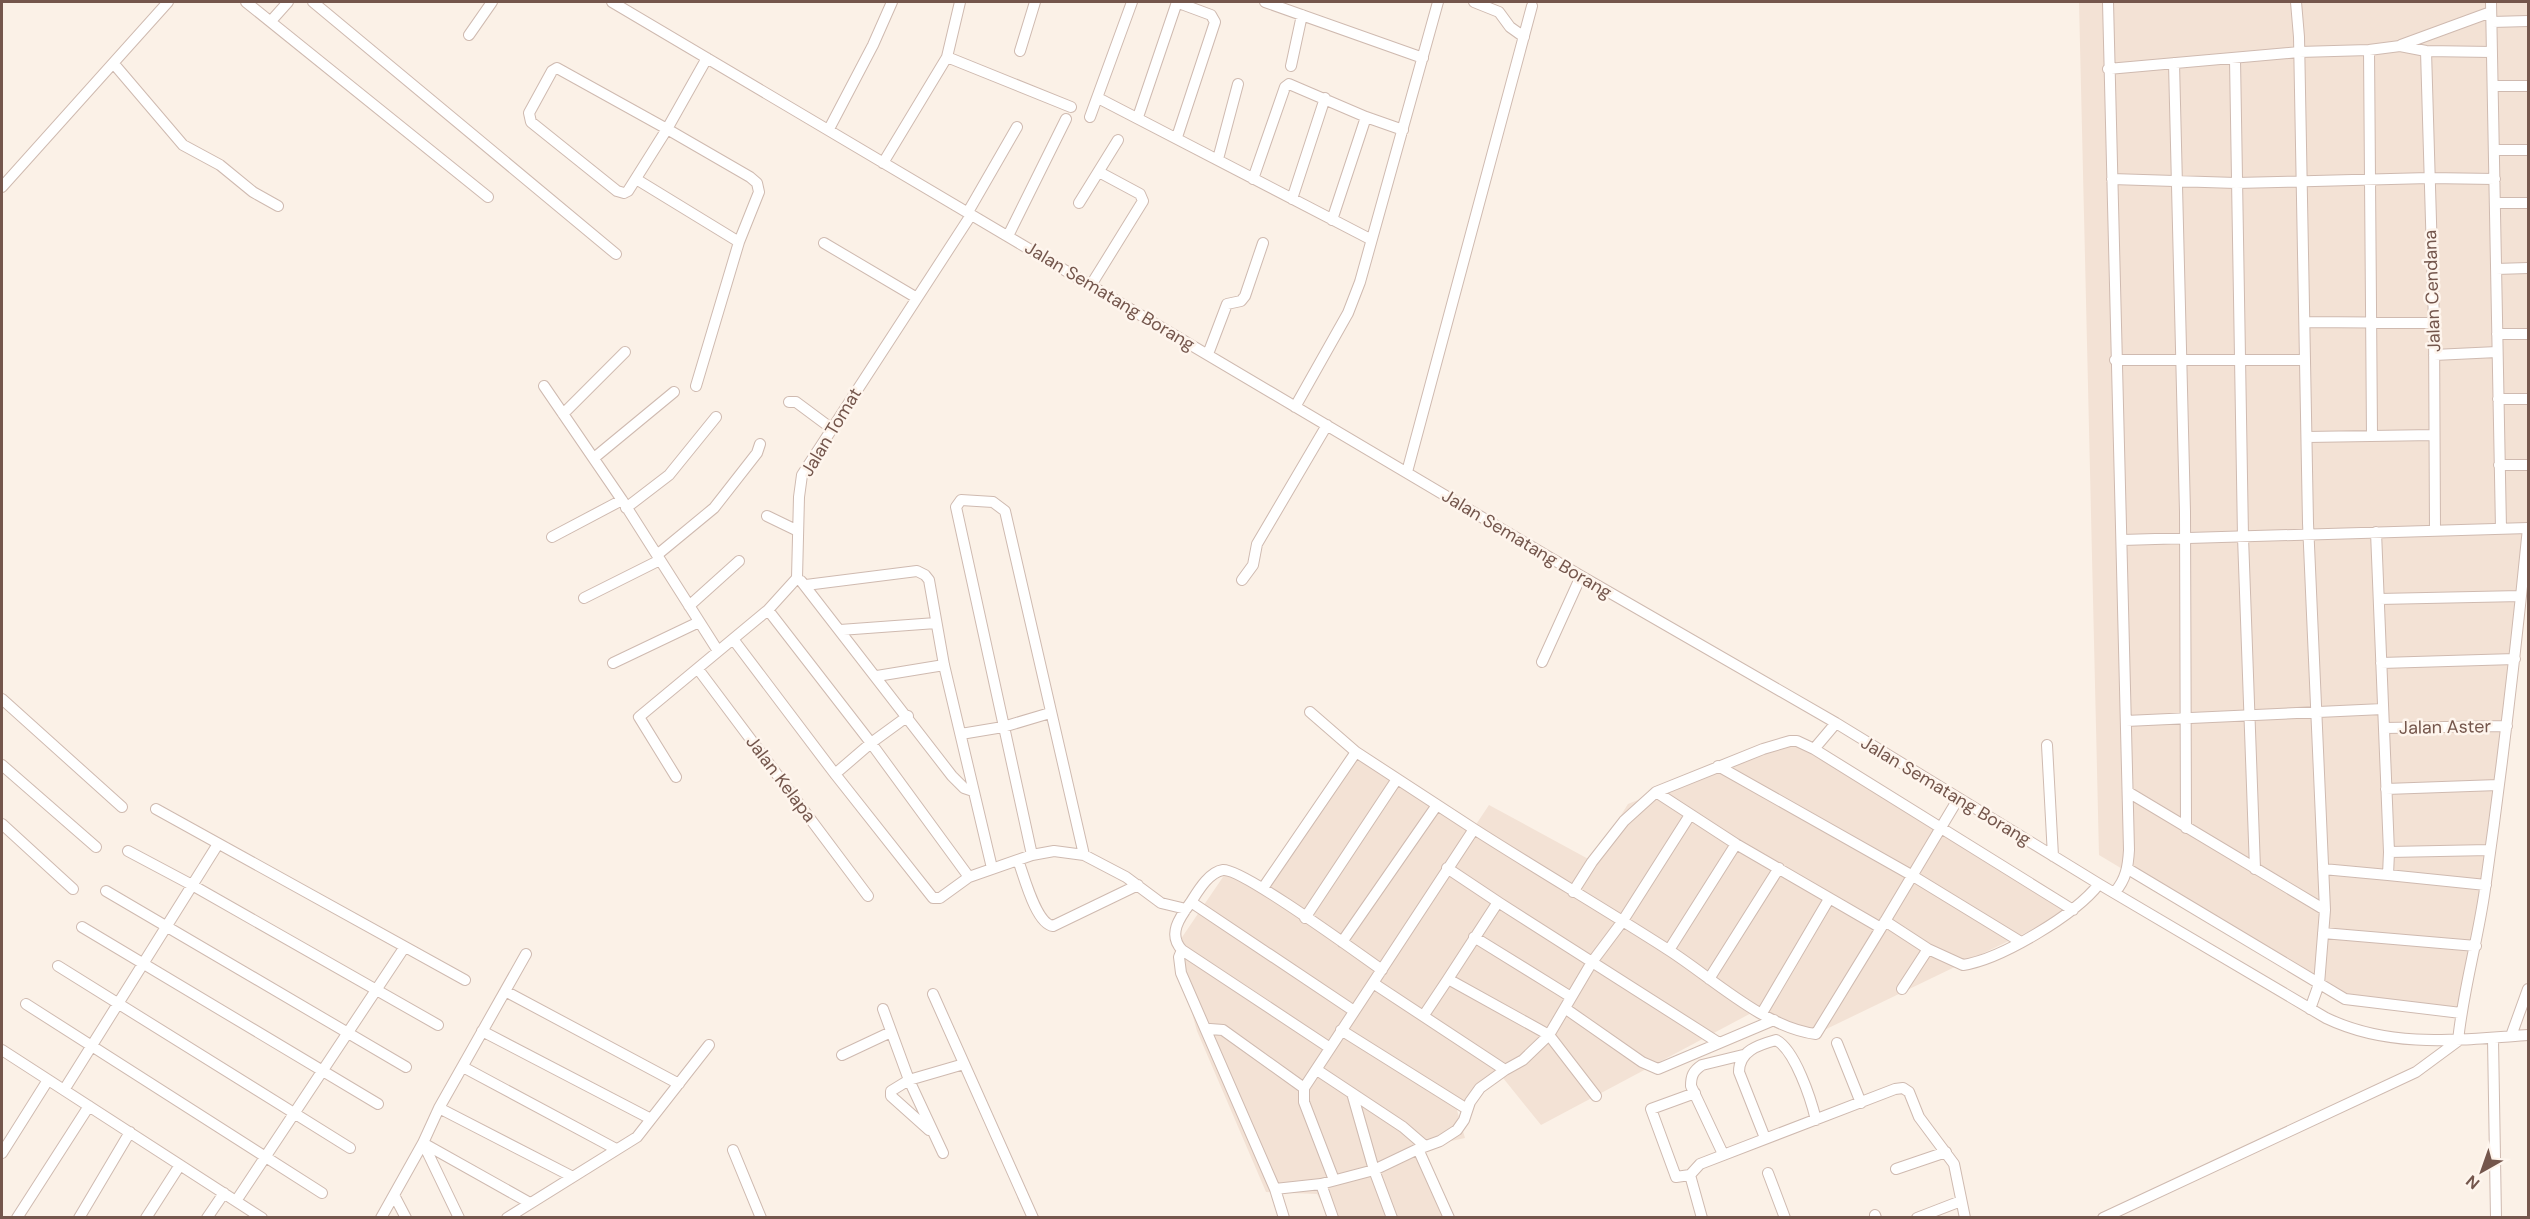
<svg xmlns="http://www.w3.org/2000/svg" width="2530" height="1219" font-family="'DM Sans',sans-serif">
	<rect width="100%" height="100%" fill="#fbf1e7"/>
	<!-- residential -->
	<path fill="#f3e2d5" d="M2079 2H2528V546L2506 726 2461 1014 2351 1006 2099 855Z
		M1793 738 2073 910 1816 1034 1757 1010 1541 1125 1499 1073 1457 1110 1465 1138 1418 1148 1447 1218 1329 1217 1317 1194 1266 1192 1197 1031 1174 949 1225 874 1257 886 1352 756 1473 829 1489 805 1592 861 1628 804Z"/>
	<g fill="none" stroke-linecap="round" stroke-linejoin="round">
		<defs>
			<path id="minor" d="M246 2 488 197
				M313 2 616 254
				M612 2 1581 576 1836 723 2099 884 2326 1018C2391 1049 2459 1040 2528 1035
				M1176 2 1211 15 1215 22 1177 137
				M1265 2 1423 58
				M1474 2 1499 12 1510 27 1524 37
				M2108 2 2129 850C2128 867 2126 879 2115 892
				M2296 2 2299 37 2308 523 2325 910 2319 984 2310 1009
				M2491 2 2501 529
				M271 21 288 2
				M2492 22 2528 21
				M469 35 492 2
				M2401 45 2491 12
				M2369 50 2372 435
				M1020 51 1035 2
				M2426 51 2434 323 2435 531
				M947 57 1071 107
				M2235 59 2243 537 2255 869
				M2174 63 2185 512 2186 828
				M114 64 183 145 220 165 253 192 278 206
				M1291 66 1302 15
				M557 68 667 129 628 191 624 193 617 191 531 122 529 113 552 71Z
				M2108 69 2299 52 2369 50 2400 46 2426 51 2492 52
				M2493 86H2528
				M1098 98 1370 239
				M1090 117 1132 2
				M1138 117 1177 2
				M829 129 873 45 892 2
				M2494 150H2528
				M1218 159 1238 84
				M883 163 947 57 960 2
				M636 179 739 242
				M1253 179 1285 87 1289 84 1366 117 1403 130
				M2112 179 2236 183 2429 178 2495 179
				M2 187 168 2
				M1292 199 1325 98
				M1079 203 1118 140
				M2495 203H2528
				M968 212 1017 127
				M1332 220 1366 117
				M1008 236 1066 119
				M824 243 917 298
				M2496 269 2528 268
				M1091 285 1143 201 1140 194 1099 172
				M2306 322 2434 323
				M2497 334H2528
				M1208 354 1227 304 1241 301 1245 296 1263 243
				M2434 355 2497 352
				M2115 360H2305
				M544 386 622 500 718 651
				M696 386 739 242 759 192 757 183 750 177 667 129 707 58
				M2498 399H2528
				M789 402H796L831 428
				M1295 407 1348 313 1360 282 1438 2
				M563 414 625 352
				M2307 437 2434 435
				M594 458 674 392
				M2499 465H2528
				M1407 472 1532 6
				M626 508 669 475 716 417
				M767 516 798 531
				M552 537 622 500
				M2122 540 2528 528
				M657 555 714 508 757 453 760 444
				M1242 580 1253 565 1257 544 1327 425
				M801 581 952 776 964 788 973 791
				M806 585 917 571 925 575 929 580 944 665 992 868
				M584 598 660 560
				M2379 599 2521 596
				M689 606 739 561
				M768 610 871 743 969 877
				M840 630 936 623
				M733 639 835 774 933 898H940L969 877 1032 855 1054 851 1084 855 1126 877 1161 903 1186 909
				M1542 662 1581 576
				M613 663 699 622
				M2381 663 2515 659
				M698 669 868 896
				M877 676 944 665
				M2 699 122 807
				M1310 712 1356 752
				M2126 721 2383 709
				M2384 728 2507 726
				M961 734 1003 727 1050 713
				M2047 745 2053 856
				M1814 749 1836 723
				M2 765 96 847
				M1718 766 1913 876 2021 942
				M835 774 871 743 908 716
				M676 777 639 717 768 610 797 578 799 497 802 475 971 215
				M2386 789 2498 785
				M1656 792 1736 844 1881 928 1958 799
				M2128 792 2325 910
				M156 809 465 980
				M2 824 73 889
				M128 851 192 885 438 1025
				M2389 852 2490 850
				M1032 855 956 507 961 500 993 502 1005 511 1084 855
				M1018 860C1024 876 1036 924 1053 926L1138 885
				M1447 868 1498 902
				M2128 869 2345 999 2461 1013
				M2323 869 2388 875 2389 852 2376 532
				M2388 875 2486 885
				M1263 888 1356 752 1474 829
				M106 891 406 1067
				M1573 892 1592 862 1624 821 1656 792 1763 749 1790 741H1797L1814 749 2073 910
				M1191 902C1198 891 1209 872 1223 870 1242 868 1359 954 1382 970
				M1305 918 1397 779
				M1885 921 1928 949 1963 965C2001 959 2075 915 2099 884
				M82 927 378 1104
				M2323 933 2476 946
				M1474 937 1571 997
				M1342 942 1437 805
				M1182 950C1167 934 1180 917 1191 902L1354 1011
				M1669 950 1736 844
				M58 966 350 1148
				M1709 979 1779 868
				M1373 983 1505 1070 1523 1060 1549 1035 1592 962 1622 922 1690 815
				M1902 989 1928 949
				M505 991 679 1084
				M933 994 1033 1218
				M26 1004 322 1193
				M883 1009 909 1080 943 1153
				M1566 1009 1642 1062 1658 1069 1774 1020
				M1762 1013 1829 899
				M1424 1015 1448 979
				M1341 1030 1467 1109
				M482 1031 651 1119
				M1207 1032 1210 1029 1223 1030 1304 1088
				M2511 1036 2528 989
				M2493 1039 2496 1218
				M1837 1043 1861 1103
				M2 1050 262 1218
				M842 1055 891 1032
				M463 1067 616 1149
				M1317 1070 1403 1127 1425 1146
				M64 1090 218 844
				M1596 1096 1549 1035 1448 979 1498 902 1719 1043
				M439 1108 573 1177
				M929 1130 891 1096V1091L909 1080 964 1064
				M1765 1138 1739 1072C1739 1051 1758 1045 1776 1040 1795 1050 1811 1099 1816 1120
				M1418 1149 1449 1218
				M733 1150 761 1218
				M2 1153 48 1080
				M1723 1154 1691 1086C1691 1076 1693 1071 1702 1065L1743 1055
				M1896 1169 1946 1152
				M1768 1173 1785 1218
				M1690 1175 1676 1177 1651 1109 1695 1093
				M1334 1180 1304 1102V1088L1474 829C1538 870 1603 908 1667 949 1710 976 1764 1028 1816 1034L1881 928
				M1321 1184 1333 1218
				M1275 1189 1181 973 1179 957 1182 950 1330 1048
				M394 1195 406 1218
				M236 1201 404 948
				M1875 1215 1876 1218
				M17 1218 89 1106
				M79 1218 130 1132
				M146 1218 180 1165
				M207 1218 224 1193
				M381 1218 423 1143 530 1203
				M459 1218 423 1143 439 1108 526 954
				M507 1218 637 1137 709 1045
				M1284 1218 1275 1189 1321 1184 1374 1170 1352 1093
				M1392 1218 1374 1170 1418 1149 1440 1141 1457 1130 1464 1120 1470 1102 1480 1088 1505 1070
				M1702 1218 1690 1175 1700 1164 1895 1089 1903 1088 1909 1092 1919 1117 1954 1164 1965 1218
				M1917 1218 1961 1201
				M2103 1218 2416 1072 2458 1041C2463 990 2478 940 2485 889 2502 769 2516 649 2528 528"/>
		</defs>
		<!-- minor casing -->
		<use href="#minor" stroke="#cfbab0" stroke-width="12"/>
		<!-- minor -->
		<use href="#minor" stroke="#fff" stroke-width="10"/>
	</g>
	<g text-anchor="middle" stroke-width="5" stroke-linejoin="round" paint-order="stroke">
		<!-- street labels -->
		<g font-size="18" fill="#74564c" stroke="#fef5ed">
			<text transform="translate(2432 291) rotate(-92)" y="6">Jalan Cendana</text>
			<text transform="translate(1110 296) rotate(31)" y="6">Jalan Sematang Borang</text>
			<text transform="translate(831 432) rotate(-59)" y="6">Jalan Tomat</text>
			<text transform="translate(1527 544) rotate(31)" y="6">Jalan Sematang Borang</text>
			<text transform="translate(2445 727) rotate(-1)" y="6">Jalan Aster</text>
			<text transform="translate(781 779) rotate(53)" y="6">Jalan Kelapa</text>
			<text transform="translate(1946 791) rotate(31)" y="6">Jalan Sematang Borang</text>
		</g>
	</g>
	<!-- border -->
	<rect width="2530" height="1219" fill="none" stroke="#74564c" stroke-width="6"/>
	<!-- north arrow -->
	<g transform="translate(2482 1171) rotate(220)" stroke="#fef5ed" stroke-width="4.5" paint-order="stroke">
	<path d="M0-4.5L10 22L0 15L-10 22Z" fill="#74564c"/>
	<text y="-9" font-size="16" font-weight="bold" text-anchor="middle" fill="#74564c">N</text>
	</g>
</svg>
